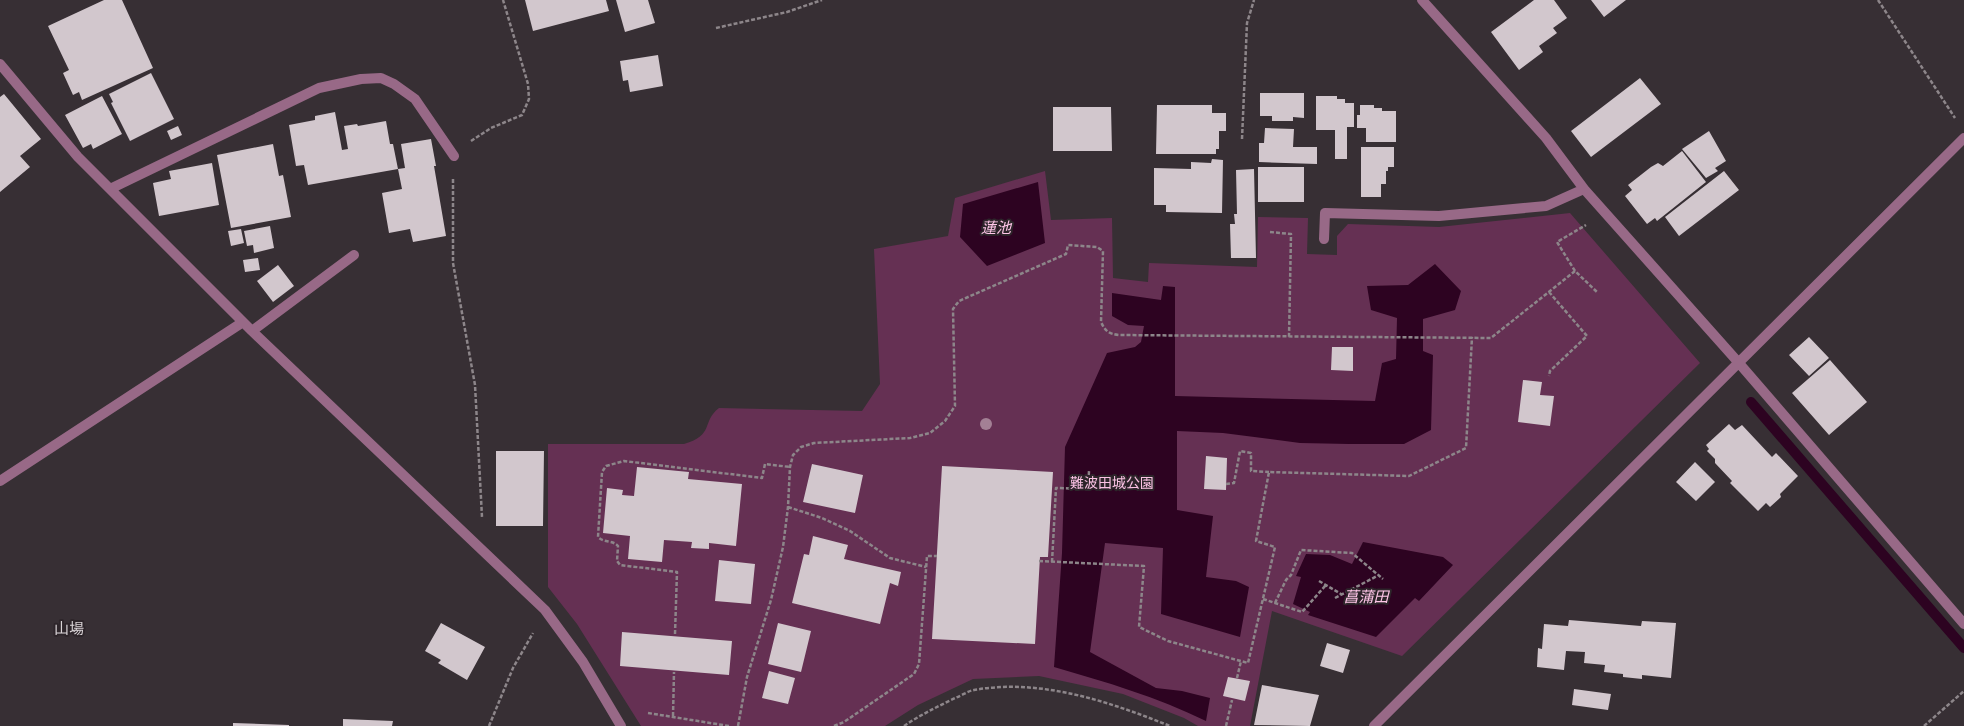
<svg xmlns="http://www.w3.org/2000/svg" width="1964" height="726" font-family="'PT Sans Narrow','Noto Sans JP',sans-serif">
	<rect width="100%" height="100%" fill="#372f34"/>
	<!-- green -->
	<path fill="#653053" d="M1045 171 1051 220 1112 218 1113 278 1148 282 1149 263 1257 267 1258 217 1308 218 1307 254 1337 255V236L1348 224 1439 227 1570 213 1700 363 1402 656 1272 611 1250 726H1198L1184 718 1123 694 1039 676 973 679 918 705 885 726H641L577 624 548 587V444H684C715 435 701 422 719 408L862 411 880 384 874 249 948 236 955 198Z"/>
	<!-- water -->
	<path fill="#2d0321" d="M1038 182 1045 243 987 266 960 237 963 204Z
		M1435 264 1461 291 1455 310 1423 319V351L1433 355 1431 430 1404 444H1349L1300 443 1223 433 1177 431V510L1213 516 1206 577 1236 581 1249 587 1240 637 1161 614 1163 548 1105 543 1090 652 1156 688 1182 691 1210 698 1206 721C1157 697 1106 682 1054 667L1062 553 1065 447 1107 353 1135 347 1141 342 1144 326 1128 325 1112 316V293L1161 300 1163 286 1175 287V396L1375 401 1382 363 1396 359 1397 318 1371 310 1367 286 1408 285Z
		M1363 542 1443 557 1453 565 1419 601 1415 598 1376 637 1308 615 1310 612 1293 604 1301 577 1296 576 1306 554 1330 555 1352 564Z"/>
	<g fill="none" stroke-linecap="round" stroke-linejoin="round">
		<!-- stream -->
		<path stroke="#2d0321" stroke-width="10" d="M1751 402 1964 648"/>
	</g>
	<!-- building -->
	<path fill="#d2c7cd" d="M104 0H122L153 68 82 100 79 92 73 95 63 73 69 70 48 26Z
		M525 0H606L609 11 533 31Z
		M616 0H648L655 23 625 32Z
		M1534 0H1554L1567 18 1553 28 1557 33 1539 46 1543 52 1519 70 1491 32Z
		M1591 0H1626L1604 17Z
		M658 55 663 86 630 92 628 80 623 81 620 61Z
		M151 73 174 119 130 141 111 103 113 102 109 94Z
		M1640 78 1661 104 1591 157 1571 131Z
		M1260 93H1304V118L1293 117V121H1272V116H1260Z
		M4 94 41 139 20 156 30 167 0 192V97Z
		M102 96 122 134 93 149 91 144 83 148 65 115Z
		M1316 96H1337V99H1345V103H1354V127H1347V159H1335V130H1316Z
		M1157 105H1212V113H1226V131H1219V149H1216V154H1156Z
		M1360 105H1374V108H1382V111H1396V142H1366V128H1357V115H1360Z
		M1053 107H1111L1112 151H1053Z
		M335 112 342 150 348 149 344 126 357 124 358 126 386 121 390 144H393L398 169 308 185 304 165 296 166 289 125 315 120V116Z
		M178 126 182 135 171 140 167 131Z
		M1265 128 1294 129 1293 147H1317V164L1259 162V143H1264Z
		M1709 131 1726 161 1715 168 1718 171 1706 178 1682 149Z
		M431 139 436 166H434L446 236 413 242 410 229 389 233 382 193 402 189 398 169 405 168 401 144Z
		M273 144 279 176 283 175 291 217 231 228 217 155Z
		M1361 147H1394V167H1388V171H1386V184H1381V197H1361Z
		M1682 151 1706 182 1657 221 1655 218 1647 224 1625 196 1632 190 1628 185 1651 167 1658 163 1663 166Z
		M1212 159 1223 160 1222 213 1166 212V205H1154V168L1191 169V162L1211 163Z
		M212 163 219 205 159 216 153 183 171 179 169 171Z
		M1258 167H1304V202H1258Z
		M1254 169 1256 258H1231L1230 224H1235L1234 214H1237L1236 170Z
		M1724 171 1739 190 1679 236 1665 217Z
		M270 226 274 248 254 253 253 245 247 246 244 231Z
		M241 229 244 243 231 246 228 231Z
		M258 258 260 270 245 272 243 260Z
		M278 265 294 286 273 302 257 281Z
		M1809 337 1829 358 1809 376 1789 355Z
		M1332 347H1353V371L1331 370Z
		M1830 360 1867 402 1829 435 1792 393Z
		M1523 380 1542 382 1540 395 1554 396 1550 426 1518 422Z
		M1729 424 1735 430 1742 425 1772 457 1776 453 1798 476 1780 494 1781 497 1770 507 1766 503 1758 511 1730 483 1732 481 1715 463V459L1707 451 1709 449 1706 445Z
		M496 451H544L543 526H496Z
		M1206 456 1227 458 1226 490 1204 489Z
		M1695 462 1715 482 1696 501 1676 482Z
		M812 464 863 475 855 513 803 502Z
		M942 466 1053 472 1048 557H1040L1035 644 932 639Z
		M637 467 689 472 688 479 742 484 736 546 709 543V549L691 548 692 542 664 540 662 562 628 559 630 536 603 533 607 488 623 490 622 495 634 496Z
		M813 536 848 545 844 559 901 572 898 586 890 583 880 624 792 603 804 554 809 555Z
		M719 560 755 564 751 604 715 601Z
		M1569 620 1641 626 1642 621 1676 623 1671 678 1642 675V679L1623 677V674L1604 672 1605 665 1584 663 1585 652 1566 651 1564 670 1537 667 1538 648 1542 649 1544 624 1568 626Z
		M441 623 485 647 467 680 438 663 441 660 425 651Z
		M778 623 811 631 801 672 768 664Z
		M622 632 732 641 729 675 620 666Z
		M1327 643 1350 650 1343 673 1320 666Z
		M769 671 795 678 788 704 762 698Z
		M1228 677 1250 681 1245 701 1223 696Z
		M1262 685 1319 695 1310 726 1254 725Z
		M1574 689 1611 694 1608 710 1572 705Z
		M343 719 393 721 392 726H343Z
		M233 723 289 725V726H233Z"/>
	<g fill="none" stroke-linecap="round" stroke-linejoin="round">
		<!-- path -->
		<path stroke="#8d868a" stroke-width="2.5" stroke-dasharray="4 2" stroke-linecap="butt" d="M1878 0 1955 118
			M716 28 787 12 822 0
			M1242 139 1247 23 1254 0
			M471 141 491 128 522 115 529 99 528 84 503 0
			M453 179V263L475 385 482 517
			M1270 232 1291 234 1289 337
			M1575 271 1557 242 1586 225
			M1549 292 1587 336 1550 371 1549 376
			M1226 484 1234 483 1240 451 1251 453V471L1269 472
			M788 507 822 518 850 531 890 558 926 567
			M1039 561 1144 566 1139 627 1168 641 1248 663 1275 547 1256 541 1269 472 1409 476 1466 448 1472 337
			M1052 562 1056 488 1088 489 1089 471
			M1319 581 1341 594
			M1335 598 1379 575
			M1263 599 1302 612 1326 585
			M1275 603 1286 580 1291 575 1301 550 1352 553 1383 579
			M675 634 677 572 620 565 617 561 618 546C613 540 604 543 598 537L602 472 606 466 624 461 762 478 765 464 790 467
			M1237 678 1241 661
			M648 713 729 726
			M673 716 674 672
			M489 726 513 668 533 633
			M738 726 747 677 771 600 783 547 788 507 790 467 793 455 801 447 814 443 910 438 930 433 945 421 955 406 953 309 959 301 1066 254 1068 245 1097 247 1103 251 1101 322C1105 331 1109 334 1119 335L1491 338 1575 271 1597 292
			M834 726 844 722 914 674 919 664 927 556H937
			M904 726C920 715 937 707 955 698 961 696 968 691 974 690 1041 678 1110 702 1170 726
			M1226 726 1232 700
			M1924 726 1964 691"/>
		<!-- minor -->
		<path stroke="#986987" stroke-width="10" d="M1422 0 1546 138 1584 189 1738 362 1964 624
			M0 64 78 157 252 331 545 610 583 662 621 726
			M110 189 319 88 361 79 381 78 394 84 415 99 454 156
			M1324 239 1325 213 1439 216 1546 206 1584 189
			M252 331 354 255
			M0 481 243 322
			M1374 726 1964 138"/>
	</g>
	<!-- trees -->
	<circle fill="#a38095" cx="986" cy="424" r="6"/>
	<g text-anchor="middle" stroke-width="4" stroke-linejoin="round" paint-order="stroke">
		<!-- park labels -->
		<g font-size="14" fill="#fbc2e4" stroke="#2d252a">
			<text x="1112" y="488">難波田城公園</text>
		</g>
		<!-- water labels -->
		<g font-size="15" font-style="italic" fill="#ffc6e8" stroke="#2d252a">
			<text x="996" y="233">蓮池</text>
			<text x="1366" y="602">菖蒲田</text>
		</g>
		<!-- neighbourhood labels -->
		<g font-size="15" fill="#d9d3d6" stroke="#2d252a">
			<text x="69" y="634">山場</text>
		</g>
	</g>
</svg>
